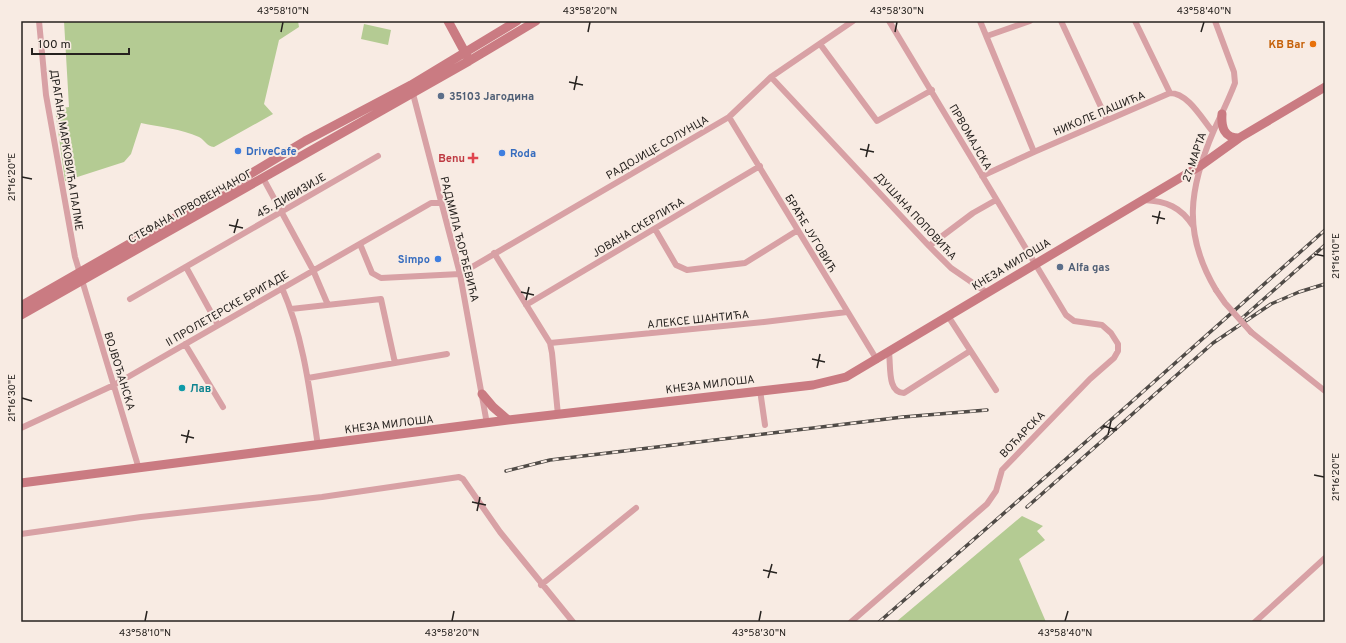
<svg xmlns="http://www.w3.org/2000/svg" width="1346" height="643" font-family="Overpass,sans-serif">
	<rect width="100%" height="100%" fill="#f8ebe3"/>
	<!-- green -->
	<path fill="#b4cb93" d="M64 21H298L299 27 279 40 264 104 273 114 214 147C206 146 205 140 199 137 181 129 160 127 141 123L131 154 124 162 65 181 55 109 69 107Z
		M364 24 391 30 388 45 361 39Z
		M1022 516 1043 526 1037 531 1045 540 1019 559 1046 622H896Z"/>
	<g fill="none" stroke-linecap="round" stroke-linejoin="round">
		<!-- street -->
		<path stroke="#d8a1a5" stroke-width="6" d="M39 21 46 95 75 257 139 469
			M980 21 1034 152
			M1061 21 1107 120
			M1135 21 1170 93
			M1215 21 1234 72 1235 83C1229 99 1221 115 1214 130 1189 188 1182 233 1216 290
			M987 36 1030 21
			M820 44 877 121 932 90
			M771 77 929 246 951 268 986 292
			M412 90 460 274 487 424
			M729 117 877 360
			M982 176 1034 152 1170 93C1188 93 1202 119 1213 132
			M263 178 313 270 328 305
			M1144 200C1166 201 1181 207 1193 226
			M655 229 676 265 687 270 745 263 798 230
			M360 244 372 273 381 278 460 274 729 117 771 77 853 21
			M929 246 973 213 996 200
			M494 253 550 343 552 353 558 415
			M186 267 218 325
			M282 288C304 338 310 393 318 446
			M130 299 378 156
			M526 305 760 166
			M291 309 381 299 395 363
			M948 316 996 390
			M1251 332 1325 391
			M550 343 764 322 847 312
			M185 344 223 407
			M889 353C891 366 887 393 904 393L970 351
			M308 378 447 354
			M760 390 765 425
			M21 428 114 385 431 203H441
			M21 534 141 517 322 497 459 477 463 479 500 532 573 622
			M541 585 636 508
			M851 622 987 504 996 491 1002 470 1090 379 1114 358 1118 351V344L1111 333 1102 325 1074 321 1066 315 889 21
			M1255 622 1325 558"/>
		<!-- secondary -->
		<path stroke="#ca7b82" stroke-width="9" d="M448 21 468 58
			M1222 114C1221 127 1224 138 1239 138
			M21 306 232 185 305 141 411 85 517 21
			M21 315 469 61 536 21
			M482 394 493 407 508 420
			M21 483 508 420 813 385 846 377 1200 166 1239 138 1325 87"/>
		<defs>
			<path id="rail" d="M1240 320 1325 245
				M506 471 550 460 903 417 987 410
				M1027 507 1213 343 1271 304 1299 292 1325 284
				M879 622 1120 412 1325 230"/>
		</defs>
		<!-- rail casing -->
		<use href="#rail" stroke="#504b47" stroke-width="3.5"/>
		<!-- rail -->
		<use href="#rail" stroke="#f8ebe3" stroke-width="2" stroke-dasharray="6" stroke-linecap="butt"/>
		<!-- street-bridge -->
		<path stroke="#d8a1a5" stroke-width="6" d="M1216 290 1225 303 1251 332"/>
	</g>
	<!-- ticks -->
	<path fill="none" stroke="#26221f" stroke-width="1.5" d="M281 32 283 22M588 32 590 22M895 32 897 22M1201 32 1204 22M569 82 583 85M574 90 577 76M860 149 874 152M866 157 869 144M22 177 32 179M1152 216 1165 219M1157 224 1160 211M229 225 243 228M234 233 238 219M1314 254 1324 256M521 292 534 295M526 300 529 287M812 359 825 362M817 368 820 354M22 398 32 401M1103 426 1117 430M181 435 194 438M1108 435 1111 421M186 443 189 430M1314 475 1324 477M472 502 486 505M477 511 480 497M763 570 777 573M768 578 772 564M145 621 147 611M452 621 454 611M759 621 761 611M1065 621 1068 611"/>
	<!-- markers -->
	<circle fill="#e8710a" stroke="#f8ebe3" stroke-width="1.5" cx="1313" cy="44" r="4"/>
	<g fill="#5c6f8a" stroke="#f8ebe3" stroke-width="1.5">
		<circle cx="441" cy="96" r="4"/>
		<circle cx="1060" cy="267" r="4"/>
	</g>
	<g fill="#3f7fe0" stroke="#f8ebe3" stroke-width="1.5">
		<circle cx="238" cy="151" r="4"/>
		<circle cx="502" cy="153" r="4"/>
		<circle cx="438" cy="259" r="4"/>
	</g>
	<path fill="#e0444e" stroke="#f8ebe3" stroke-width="1.5" d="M471 152h4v4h4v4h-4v4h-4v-4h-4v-4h4z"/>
	<circle fill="#0f9aa8" stroke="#f8ebe3" stroke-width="1.5" cx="182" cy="388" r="4"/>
	<g text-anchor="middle" stroke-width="4" stroke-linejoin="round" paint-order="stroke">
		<!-- food labels -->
		<g font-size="11" font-weight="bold" fill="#c56008" stroke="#f8ebe3" text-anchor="end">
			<text x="1305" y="48">KB Bar</text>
		</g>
		<!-- service labels -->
		<g font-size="11" font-weight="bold" fill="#4e5e75" stroke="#f8ebe3" text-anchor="start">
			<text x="449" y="100">35103 Јагодина</text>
			<text x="1068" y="271">Alfa gas</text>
		</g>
		<!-- street labels -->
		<g font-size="11" fill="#26221f" stroke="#f8ebe3">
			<text transform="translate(1099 113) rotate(-23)" y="4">НИКОЛЕ ПАШИЋА</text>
			<text transform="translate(971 137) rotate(60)" y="4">ПРВОМАЈСКА</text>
			<text transform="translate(657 147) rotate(-30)" y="4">РАДОЈИЦЕ СОЛУНЦА</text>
			<text transform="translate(67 150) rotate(81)" y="4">ДРАГАНА МАРКОВИЋА ПАЛМЕ</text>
			<text transform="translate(1194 157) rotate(-71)" y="4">27. МАРТА</text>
			<text transform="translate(291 195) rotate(-30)" y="4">45. ДИВИЗИЈЕ</text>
			<text transform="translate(190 206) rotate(-29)" y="4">СТЕФАНА ПРВОВЕНЧАНОГ</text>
			<text transform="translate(916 216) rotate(47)" y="4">ДУШАНА ПОПОВИЋА</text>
			<text transform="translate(638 227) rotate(-31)" y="4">ЈОВАНА СКЕРЛИЋА</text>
			<text transform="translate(811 233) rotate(59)" y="4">БРАЋЕ ЈУГОВИЋ</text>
			<text transform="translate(460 239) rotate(76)" y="4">РАДМИЛА ЂОРЂЕВИЋА</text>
			<text transform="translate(1011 264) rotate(-31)" y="4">КНЕЗА МИЛОША</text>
			<text transform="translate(227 308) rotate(-30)" y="4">II ПРОЛЕТЕРСКЕ БРИГАДЕ</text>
			<text transform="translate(698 319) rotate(-6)" y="4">АЛЕКСЕ ШАНТИЋА</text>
			<text transform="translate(120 371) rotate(73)" y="4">ВОЈВОЂАНСКА</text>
			<text transform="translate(710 384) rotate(-7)" y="4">КНЕЗА МИЛОША</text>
			<text transform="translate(389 424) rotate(-7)" y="4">КНЕЗА МИЛОША</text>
			<text transform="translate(1022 434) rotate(-46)" y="4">ВОЋАРСКА</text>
		</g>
		<!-- shop labels -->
		<g font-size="11" font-weight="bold" fill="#366cbe" stroke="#f8ebe3" text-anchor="start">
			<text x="246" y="155">DriveCafe</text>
			<text x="510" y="157">Roda</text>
			<text x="430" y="263" text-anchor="end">Simpo</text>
		</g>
		<!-- health labels -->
		<g font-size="11" font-weight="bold" fill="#be3a42" stroke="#f8ebe3" text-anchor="end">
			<text x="465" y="162">Benu</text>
		</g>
		<!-- culture labels -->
		<g font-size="11" font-weight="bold" fill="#0d838f" stroke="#f8ebe3" text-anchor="start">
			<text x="190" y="392">Лав</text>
		</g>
	</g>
	<!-- border -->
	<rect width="1346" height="643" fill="none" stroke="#f8ebe3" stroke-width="44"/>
	<!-- scale -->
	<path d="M32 48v6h97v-6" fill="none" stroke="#26221f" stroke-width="2"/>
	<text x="38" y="48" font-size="12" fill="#26221f" stroke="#f8ebe3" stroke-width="3" paint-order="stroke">100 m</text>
	<rect x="22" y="22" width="1302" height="599" fill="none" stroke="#26221f" stroke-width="1.5"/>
	<g font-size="10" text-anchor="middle" fill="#26221f">
		<text x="283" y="14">43°58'10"N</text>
		<text x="590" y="14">43°58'20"N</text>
		<text x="897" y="14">43°58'30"N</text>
		<text x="1204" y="14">43°58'40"N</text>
		<text transform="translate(11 177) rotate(-90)" y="4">21°16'20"E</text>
		<text transform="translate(1335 256) rotate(-90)" y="4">21°16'10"E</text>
		<text transform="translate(11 398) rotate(-90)" y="4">21°16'30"E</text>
		<text transform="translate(1335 477) rotate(-90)" y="4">21°16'20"E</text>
		<text x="145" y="636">43°58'10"N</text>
		<text x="452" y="636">43°58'20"N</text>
		<text x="759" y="636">43°58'30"N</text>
		<text x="1065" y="636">43°58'40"N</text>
	</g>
</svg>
